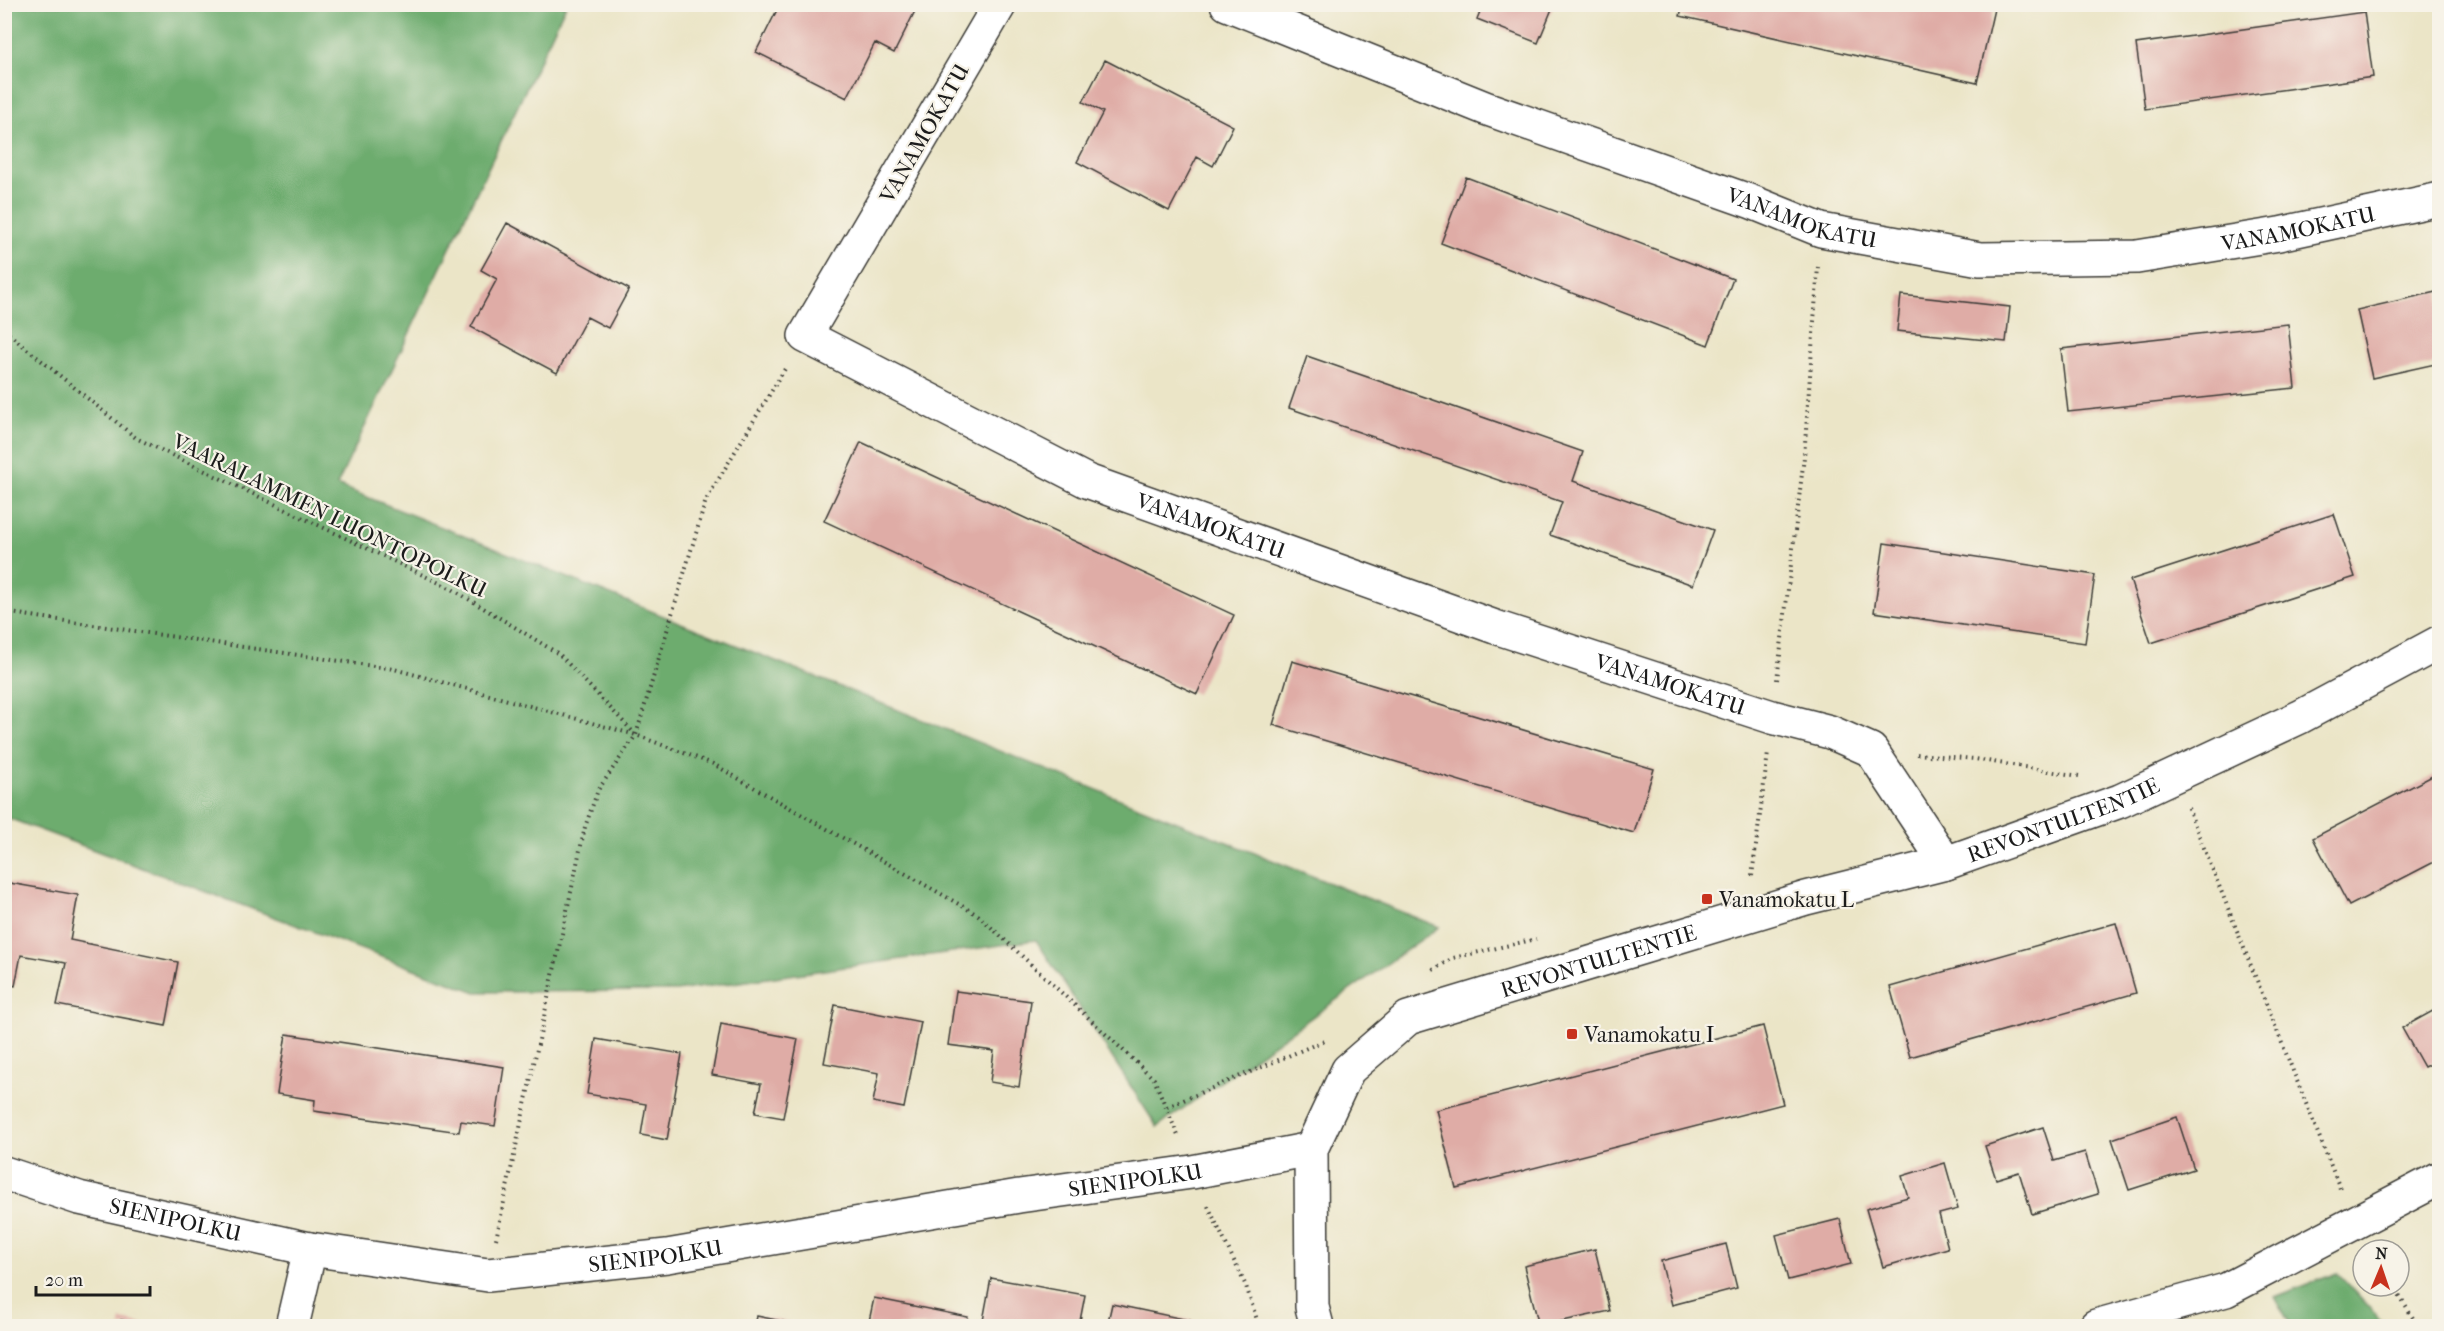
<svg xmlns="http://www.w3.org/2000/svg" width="2444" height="1331" font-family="'IM FELL French Canon',serif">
	<rect width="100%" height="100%" fill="#f7f3e8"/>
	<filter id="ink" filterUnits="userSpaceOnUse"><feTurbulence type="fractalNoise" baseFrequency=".0167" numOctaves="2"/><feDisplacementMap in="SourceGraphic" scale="12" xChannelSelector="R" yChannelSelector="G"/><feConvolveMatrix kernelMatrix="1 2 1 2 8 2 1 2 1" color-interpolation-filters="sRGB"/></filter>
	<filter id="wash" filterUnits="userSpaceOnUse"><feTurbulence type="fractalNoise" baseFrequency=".008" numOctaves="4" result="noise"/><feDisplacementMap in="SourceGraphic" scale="24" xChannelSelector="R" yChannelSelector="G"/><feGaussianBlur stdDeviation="1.35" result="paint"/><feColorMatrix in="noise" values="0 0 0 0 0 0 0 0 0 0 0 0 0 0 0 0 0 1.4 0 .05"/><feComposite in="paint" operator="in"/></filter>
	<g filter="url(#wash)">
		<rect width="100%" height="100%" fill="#ebe5c7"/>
		<!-- forest -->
		<path fill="#6dac6e" stroke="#446445" stroke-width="1.5" d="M4 5H566L337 485 1439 927 1157 1127 1036 940 676 991 476 992 5 817Z
			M2337 1273 2386 1326H2291L2275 1297Z"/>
		<g id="blocks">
			<!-- building -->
			<path fill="#dfaca6" d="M780 4H908L916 9 894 53 875 43 847 98 756 52Z
				M1483 4H1554L1538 43 1477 19Z
				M1683 4H1974L1994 9 1977 83 1680 16Z
				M2364 12 2373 77 2145 109 2136 44Z
				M1105 60 1233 126 1213 166 1197 157 1169 211 1077 162 1103 112 1083 102Z
				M1466 177 1733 279 1708 345 1441 243Z
				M507 223 629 289 608 328 587 317 557 373 471 327 497 279 481 270Z
				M2440 291V363L2372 378 2357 310Z
				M1901 295 2010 307 2006 342 1897 331Z
				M2288 324 2295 388 2068 412 2061 349Z
				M1307 356 1583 452 1573 481 1713 530 1693 585 1550 535 1562 502 1289 408Z
				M861 442 1234 615 1197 694 824 521Z
				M2334 514 2355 577 2151 643 2130 580Z
				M1884 543 2095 575 2085 643 1874 612Z
				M1292 661 1654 769 1634 833 1273 725Z
				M2440 772V859L2349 906 2313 838Z
				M4 882 78 895 70 940 178 962 166 1026 57 1005 66 963 21 955 15 986 4 984Z
				M2116 923 2136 993 1910 1057 1890 987Z
				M956 991 1031 1001 1019 1087 990 1082 994 1051 948 1045Z
				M835 1005 921 1022 904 1108 873 1102 879 1073 824 1063Z
				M2440 1007V1059L2424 1067 2402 1028Z
				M721 1024 798 1039 783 1118 755 1113 761 1084 712 1075Z
				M1763 1026 1783 1104 1456 1188 1436 1110Z
				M286 1034 504 1067 495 1126 461 1121 459 1132 314 1111 315 1100 277 1094Z
				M596 1039 682 1054 667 1140 641 1135 646 1104 587 1094Z
				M2177 1117 2194 1169 2129 1190 2112 1139Z
				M2043 1127 2054 1161 2085 1152 2098 1194 2032 1214 2019 1172 1996 1179 1985 1146Z
				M1945 1163 1958 1209 1939 1214 1948 1248 1883 1267 1866 1209 1908 1197 1902 1176Z
				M1840 1219 1851 1264 1788 1280 1776 1235Z
				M1726 1244 1737 1288 1672 1305 1661 1261Z
				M1595 1249 1610 1311 1539 1326 1524 1266Z
				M991 1278 1085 1295 1079 1326H982Z
				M874 1298 968 1317 966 1326H868Z
				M1112 1304 1198 1322 1197 1326H1107Z
				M757 1316 801 1325V1326H755Z
				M121 1320 147 1325V1326H120Z"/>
		</g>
	</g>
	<g filter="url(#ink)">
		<use href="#blocks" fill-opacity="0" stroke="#3b3a36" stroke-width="1.5"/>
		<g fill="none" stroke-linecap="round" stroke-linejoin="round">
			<defs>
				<g id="minor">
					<path id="s1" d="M1000 4 805 336 1087 481 1495 627 1772 717 1830 732 1871 750 1946 863"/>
					<path id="s2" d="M1227 4 1485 108 1752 202 1821 230 1980 259 2137 257 2279 234 2440 199"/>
					<path id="s3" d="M4 1173 79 1198 310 1249 488 1275 667 1256 1019 1196 1192 1172 1311 1149"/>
					<path d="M292 1326 310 1249"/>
					<path id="s4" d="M1317 1326 1312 1307 1311 1149 1348 1070 1408 1018 1806 898 1946 863 2120 801 2300 717 2440 642"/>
					<path d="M2096 1326 2226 1290 2440 1178"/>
				</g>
			</defs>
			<!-- minor casing -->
			<use href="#minor" stroke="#3b3a36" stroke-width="36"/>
			<!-- path -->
			<path stroke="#3b3a36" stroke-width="4" stroke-dasharray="1.5 4.5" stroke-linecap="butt" d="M4 330 136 438 452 589 559 654 635 734
				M4 612 394 669 636 735 713 764 978 915 1154 1079 1179 1138
				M1777 680 1804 457 1818 267
				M1917 754 1975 759 2079 776
				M2188 808 2341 1191
				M1752 876 1768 753
				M1433 970 1453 958 1536 939
				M1167 1107 1326 1040
				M1208 1206 1246 1286 1259 1326
				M496 1239 585 827 598 790 636 735 706 500 786 367
				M2393 1286 2418 1326"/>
			<!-- minor -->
			<use href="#minor" stroke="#fff" stroke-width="33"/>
		</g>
	</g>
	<!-- markers -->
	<g fill="#c8321e" stroke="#f7f3e8" stroke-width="2">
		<rect x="1701" y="893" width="12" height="12" rx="3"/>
		<rect x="1566" y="1028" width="12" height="12" rx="3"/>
	</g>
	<g text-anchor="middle" stroke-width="4.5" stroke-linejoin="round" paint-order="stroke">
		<!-- street labels -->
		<g font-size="22" fill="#1c1c1c" stroke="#f7f3e8">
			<text transform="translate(924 133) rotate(-60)" y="8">VANAMOKATU</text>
			<text dy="8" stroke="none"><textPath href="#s2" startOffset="614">VANAMOKATU</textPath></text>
			<text dy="8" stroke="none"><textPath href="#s2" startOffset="1118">VANAMOKATU</textPath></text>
			<text transform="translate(330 515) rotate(26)" y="8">VAARALAMMEN LUONTOPOLKU</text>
			<text dy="8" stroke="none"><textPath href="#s1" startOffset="834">VANAMOKATU</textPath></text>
			<text dy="8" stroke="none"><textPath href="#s1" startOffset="1320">VANAMOKATU</textPath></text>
			<text dy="8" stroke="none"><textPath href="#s4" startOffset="1029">REVONTULTENTIE</textPath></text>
			<text dy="8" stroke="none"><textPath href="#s4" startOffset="543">REVONTULTENTIE</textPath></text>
			<text dy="8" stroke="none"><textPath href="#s3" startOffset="1150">SIENIPOLKU</textPath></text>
			<text dy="8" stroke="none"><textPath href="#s3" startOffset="178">SIENIPOLKU</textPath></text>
			<text dy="8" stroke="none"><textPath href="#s3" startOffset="664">SIENIPOLKU</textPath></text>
		</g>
		<!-- poi labels -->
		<g font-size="22" fill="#1c1c1c" stroke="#f7f3e8" text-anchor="start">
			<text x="1719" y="907">Vanamokatu L</text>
			<text x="1584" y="1042">Vanamokatu I</text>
		</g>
	</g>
	<!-- margin -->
	<rect width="2444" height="1331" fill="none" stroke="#f7f3e8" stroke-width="24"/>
	<!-- north arrow -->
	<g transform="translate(2381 1268) rotate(2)"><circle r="28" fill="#f7f3e8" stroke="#9f9d96" stroke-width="1.5"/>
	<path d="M0-4.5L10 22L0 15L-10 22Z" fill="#c8321e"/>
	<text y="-9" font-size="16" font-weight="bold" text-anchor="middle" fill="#1c1c1c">N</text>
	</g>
	<!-- scale -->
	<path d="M36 1286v9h114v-9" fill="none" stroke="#1c1c1c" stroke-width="3"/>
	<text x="45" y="1286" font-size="18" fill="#1c1c1c" stroke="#f7f3e8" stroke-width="4.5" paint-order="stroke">20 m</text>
</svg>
